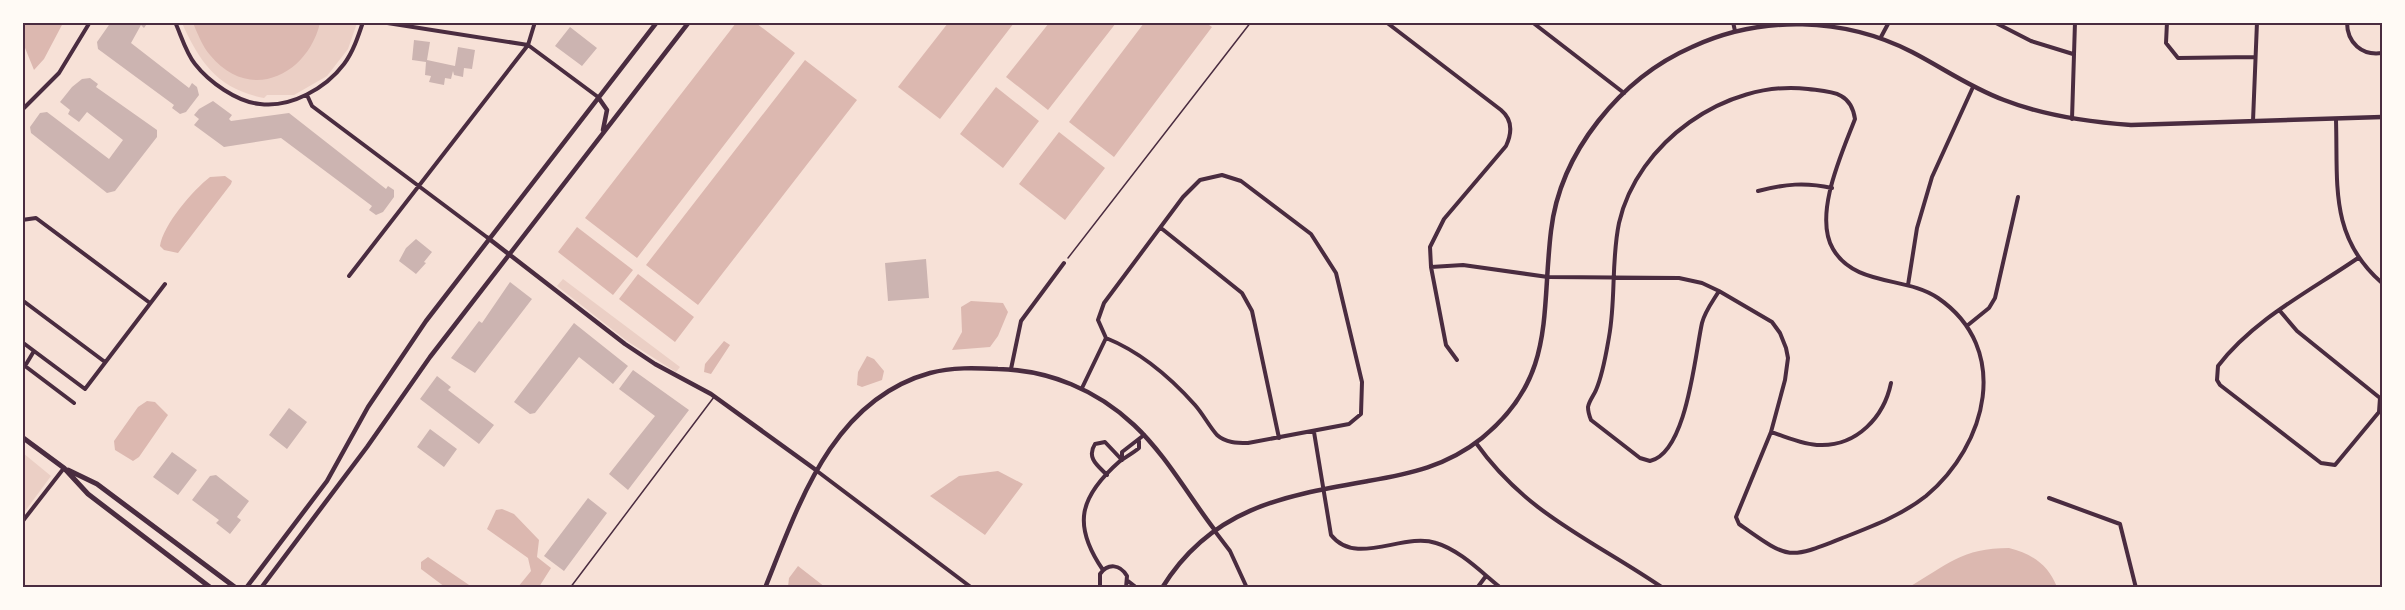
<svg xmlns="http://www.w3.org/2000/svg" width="2405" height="610" font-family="Inter,sans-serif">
	<rect width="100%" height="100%" fill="#f7e1d7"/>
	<!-- green -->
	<path fill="#ebcfc5" d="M182 23H357L348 49 327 76 294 95H267L264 98C218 89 200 63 182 23Z
		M563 279 680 367 676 372 627 341 557 286Z
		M23 453 51 476 23 514Z"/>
	<!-- water -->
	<path fill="#dcb8b0" d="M23 22 63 23 44 59 34 70 23 43Z
		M193 23H320C307 76 249 103 210 55 202 46 198 34 193 23Z
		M736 23H756L795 53 637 258 585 218Z
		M948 23H1014L940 119 898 87Z
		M1049 23H1116L1048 110 1006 77Z
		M1144 23H1206L1212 27 1114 157 1069 122Z
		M805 60 857 100 698 305 646 265Z
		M996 87 1039 121 1003 168 960 134Z
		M1059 132 1105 168 1065 220 1019 184Z
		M225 176 232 181 231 184 178 253 164 250 160 246C163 225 193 190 210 177Z
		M577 227 633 270 613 295 558 252Z
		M638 274 694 317 675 342 619 299Z
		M971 301 1003 303 1008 312 998 336 990 347 952 350 962 332 961 307Z
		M724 341 730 345 711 374 704 372 705 364Z
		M867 356 874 359 884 371 882 380 862 387 857 385 858 372Z
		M147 401 155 402 168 415 139 457 133 461 115 450 114 441 138 407Z
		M998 471 1023 484 985 535 930 496 959 476Z
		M502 509 514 514 539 540 537 557 551 568 539 587H518L531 571 528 558 487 529 496 510Z
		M2009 548C2032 554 2048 564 2057 587H1909C1947 565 1962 548 2009 548Z
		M428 557 472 587H445L421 569V562Z
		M798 566 825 587H788L789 578Z"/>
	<!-- building -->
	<path fill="#ccb4b1" d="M111 22H148L144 28 141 25 131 43 189 88 192 83 197 87 199 95 186 112 180 114 172 108 174 105 98 49 97 42Z
		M570 27 597 48 582 66 555 46Z
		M414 40 430 42 427 60 455 66 458 47 475 50 472 69 464 68 463 77 454 75 453 71 451 79 445 78 444 85 429 82 431 76 425 75 426 62 412 60Z
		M90 78 98 84 96 87 157 130V137L115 191 107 193 31 133 30 127 40 113 47 112 109 159 123 140 87 112 79 122 68 114 70 110 60 102 72 87 82 79Z
		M213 101 232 115 229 119 231 121 289 113 386 189 388 186 394 190V197L383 212 376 215 369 210 372 206 281 138 224 147 194 125 199 119 194 115 199 109Z
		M416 239 432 252 424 262 426 263 416 274 399 261 406 248Z
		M926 259 929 298 888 301 885 263Z
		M510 282 532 299 475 373 451 358 479 321 482 323Z
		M574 323 628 366 613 384 579 357 535 413 530 414 514 402Z
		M633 370 689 410 628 490 609 474 655 416 619 389Z
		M437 376 451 387 448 390 494 425 479 444 420 399Z
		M289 408 307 422 287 449 269 435Z
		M430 429 457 449 444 467 417 447Z
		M172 452 197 470 178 495 153 477Z
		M216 475 249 501 237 517 241 520 230 534 216 523 219 520 192 500 210 476Z
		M588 498 607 513 564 571 544 556Z"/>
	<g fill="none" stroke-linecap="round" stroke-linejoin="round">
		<!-- path -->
		<path stroke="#4a2c40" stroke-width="1.5" d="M1068 258 1251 22"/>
		<!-- service -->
		<path stroke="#4a2c40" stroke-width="1.5" d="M570 588 714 397"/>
		<!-- minor -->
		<path stroke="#4a2c40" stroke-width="4" d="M175 22C181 35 186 53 195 64 209 82 237 102 260 104 291 108 326 88 344 64 353 52 358 37 363 22
			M381 22 528 45 598 97
			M1386 22 1501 110C1513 120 1512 133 1506 146L1444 219 1430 247 1431 267 1446 345 1457 360
			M1532 22 1624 93
			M1733 22 1735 31
			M1994 22 2031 41 2073 54
			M2167 22 2166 43 2178 58 2255 57
			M2347 22C2347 43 2362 56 2382 53
			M1881 37 1889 22
			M307 95 312 106 488 238
			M22 110 59 73 90 22
			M2072 119 2075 22
			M2336 120C2338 184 2329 237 2382 283
			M2253 121 2257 22
			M1222 175 1241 181 1311 234 1336 273 1362 382 1361 414 1349 424 1248 443C1237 443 1226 443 1217 435 1209 426 1203 414 1195 405 1170 377 1141 352 1106 338L1098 320 1104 303 1183 197 1200 180Z
			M1758 191C1785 184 1805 182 1832 188
			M22 220 36 218 150 303
			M1161 228 1242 293 1252 311 1279 438
			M1431 267 1463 265 1548 277 1679 278 1702 283 1719 291 1772 322 1780 333 1786 348 1788 358 1785 380 1771 432 1736 517 1739 524C1790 560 1787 560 1845 537 1873 526 1902 515 1926 496 1987 445 2012 349 1938 298 1907 276 1855 287 1833 249 1813 215 1842 153 1855 119 1851 91 1831 92 1808 89 1726 79 1637 143 1619 223 1611 261 1616 299 1609 337 1606 354 1603 374 1596 390 1594 395 1589 401 1588 407 1588 411 1589 415 1591 420L1640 458 1650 461C1687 453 1695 354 1702 323 1705 311 1713 301 1719 291
			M349 276 528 45 535 22
			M1908 285 1917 228 1932 177 1973 87
			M22 300 105 362
			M2280 311 2297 331 2380 398 2379 412 2335 465 2321 463 2220 385 2217 380 2218 366C2254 319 2310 291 2358 258
			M1968 325 1989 308 1995 298 2018 197
			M22 342 85 389 165 284
			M34 351 25 366 74 403
			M1011 369 1021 321 1064 263
			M1082 388 1106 338
			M1314 432 1331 535C1356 567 1403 532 1436 543 1460 550 1482 573 1501 588
			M1771 432C1787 437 1804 445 1820 445 1857 446 1884 417 1891 383
			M1476 443C1527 515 1593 540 1663 588
			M1122 459V452L1144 435
			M817 471 972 588
			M1107 475C1098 466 1086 458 1095 444L1105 442 1122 460
			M2049 498 2120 524 2136 588
			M22 522 64 468
			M1214 530 1230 551 1247 588
			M1103 570C1072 525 1079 497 1120 461 1126 457 1133 453 1139 448V441
			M1128 581 1137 588
			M1100 588V574C1108 563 1120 564 1127 576L1126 588
			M1477 588 1486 576"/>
		<!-- tertiary -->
		<path stroke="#4a2c40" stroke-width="4.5" d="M598 97 607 110 603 130
			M488 238 625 344 655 364 711 394 816 470
			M246 588 327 481 368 407 426 321 657 22
			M261 588 367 447 430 357 689 22
			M765 588C799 504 832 400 930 373 952 367 976 368 998 369 1049 370 1097 390 1134 425 1165 454 1188 495 1214 529
			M1162 588C1211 508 1283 496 1368 481 1410 474 1447 466 1482 438 1556 378 1541 314 1551 231 1560 152 1621 78 1692 47 1761 15 1844 17 1912 52 1943 68 1971 88 2004 100 2045 116 2088 122 2131 125L2382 117"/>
		<!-- primary -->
		<path stroke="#4a2c40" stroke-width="5" d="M22 437 64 468 88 494 211 588
			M68 470 97 484 236 588"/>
	</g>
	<!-- border -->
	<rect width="2405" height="610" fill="none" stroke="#fffaf5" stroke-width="48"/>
	<rect x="24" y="24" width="2357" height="562" fill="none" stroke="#4a2c40" stroke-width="2"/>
</svg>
